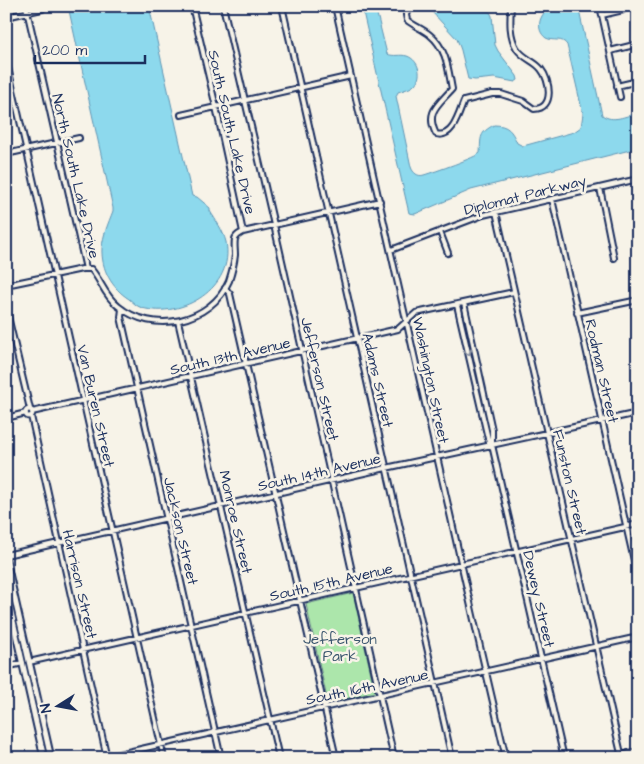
<svg xmlns="http://www.w3.org/2000/svg" width="644" height="764" font-family="'Architects Daughter',sans-serif">
	<rect width="100%" height="100%" fill="#f7f3e8"/>
	<filter id="ink" filterUnits="userSpaceOnUse"><feTurbulence type="fractalNoise" baseFrequency=".02" numOctaves="2"/><feDisplacementMap in="SourceGraphic" scale="10" xChannelSelector="R" yChannelSelector="G"/><feConvolveMatrix kernelMatrix="1 2 1 2 8 2 1 2 1" color-interpolation-filters="sRGB"/></filter>
	<g filter="url(#ink)">
		<!-- green -->
		<path fill="#ace6ab" stroke="#648a84" d="M353 593 375 692 328 703 306 604Z"/>
		<!-- water -->
		<path fill="#8dd9ed" stroke="#5f95b4" d="M68 6H149L192 196 197 197 210 208V211C216 221 223 230 226 242 235 288 182 319 142 308 136 306 133 302 129 299 112 288 101 270 102 248 103 235 108 224 113 211V208Z
			M365 6H375L387 54C394 57 400 54 407 56 419 60 424 77 413 86 409 89 403 90 398 92L396 96 411 167C413 173 418 177 424 175 434 172 477 157 480 153 481 137 479 133 494 125 508 125 512 131 517 143L523 146 574 132 581 127 583 114 567 45C562 37 554 42 546 38 535 30 539 14 550 8 558 4 569 6 578 6L602 115C613 123 625 116 638 113V148L471 190 415 214 409 213 363 12 362 8Z
			M436 6C443 6 449 10 456 10 468 11 479 9 490 12L492 16 495 45 498 51 517 76 518 80 515 82 494 78 475 80 468 79 461 50 457 39 432 12 434 7Z"/>
		<g fill="none" stroke-linecap="round" stroke-linejoin="round">
			<defs>
				<path id="minor" d="M26 6 86 269
					M192 6 216 107 243 232
					M223 6 274 225 394 758
					M282 6 452 758
					M335 6C393 257 447 508 506 758
					M409 6 406 15 407 20C414 26 423 29 430 35 447 49 448 69 452 89 438 105 425 112 436 134 453 139 459 113 464 101L492 94H501L523 101 534 109C555 109 550 80 541 69 535 61 524 59 517 49 509 36 510 21 511 6
					M600 6 620 97
					M602 15 623 10 629 6
					M6 17 42 9
					M610 51 638 44
					M6 59 164 758
					M617 86 638 81
					M181 115 351 76
					M6 154 79 138
					M600 188 614 258
					M552 199 638 578
					M496 212 622 758
					M440 232 448 253
					M391 250 483 215 638 179
					M6 285 82 269H91C102 282 104 295 118 306 153 335 211 323 229 281 232 272 234 264 235 255 235 250 234 244 235 239 236 235 240 234 243 232L380 201
					M225 288 230 294 336 758
					M464 303 492 430V445L564 758
					M457 305 489 443 492 445
					M6 308 30 409
					M122 309 121 317 221 758
					M577 313 638 300
					M178 321 279 758
					M25.5 413a3.5 3.5 0 1 1 7 0a3.5 3.5 0 1 1-7 0Z
					M32 412 398 329 416 313 514 292
					M31 416 107 758
					M6 418 26 413
					M6 555 386 468 638 413
					M29 662 638 524
					M6 667 23 663
					M101 758 638 637
					M606 758 638 751"/>
				<path id="major" d="M6 560 51 758
					M6 590 44 758"/>
			</defs>
			<!-- minor casing -->
			<use href="#minor" stroke="#1b2f5e" stroke-width="8"/>
			<!-- major casing -->
			<use href="#major" stroke="#1b2f5e" stroke-width="9"/>
			<!-- minor -->
			<use href="#minor" stroke="#f7f3e8" stroke-width="4"/>
			<!-- major -->
			<use href="#major" stroke="#f7f3e8" stroke-width="5"/>
		</g>
		<!-- one-way arrows -->
		<defs><path id="oneway-chevron" d="M-2-3.5L2.5 0L-2 3.5" fill="none" stroke-width="1.6" stroke-linecap="round" stroke-linejoin="round" transform="scale(1.25)"/></defs>
		<use stroke="#8991a3" href="#oneway-chevron" transform="translate(468 352) rotate(77)"/>
	</g>
	<g text-anchor="middle" stroke-width="5" stroke-linejoin="round" paint-order="stroke">
		<!-- street labels -->
		<g font-size="15" fill="#1b2f5e" stroke="#f7f3e8">
			<text transform="translate(232 132) rotate(77)" y="5">South South Lake Drive</text>
			<text transform="translate(76 176) rotate(77)" y="5">North South Lake Drive</text>
			<text transform="translate(525 195) rotate(-14)" y="5">Diplomat Parkway</text>
			<text transform="translate(230 356) rotate(-13)" y="5">South 13th Avenue</text>
			<text transform="translate(602 371) rotate(77)" y="5">Rodman Street</text>
			<text transform="translate(320 379) rotate(77)" y="5">Jefferson Street</text>
			<text transform="translate(378 380) rotate(77)" y="5">Adams Street</text>
			<text transform="translate(431 380) rotate(78)" y="5">Washington Street</text>
			<text transform="translate(96 406) rotate(77)" y="5">Van Buren Street</text>
			<text transform="translate(319 472) rotate(-13)" y="5">South 14th Avenue</text>
			<text transform="translate(570 482) rotate(77)" y="5">Funston Street</text>
			<text transform="translate(236 522) rotate(77)" y="5">Monroe Street</text>
			<text transform="translate(181 531) rotate(77)" y="5">Jackson Street</text>
			<text transform="translate(331 582) rotate(-13)" y="5">South 15th Avenue</text>
			<text transform="translate(80 584) rotate(77)" y="5">Harrison Street</text>
			<text transform="translate(539 599) rotate(77)" y="5">Dewey Street</text>
			<text transform="translate(367 687) rotate(-12)" y="5">South 16th Avenue</text>
		</g>
		<!-- park labels -->
		<g font-size="15" fill="#38546d" stroke="#f7f3e8">
			<text x="340" y="644">Jefferson<tspan x="340" dy="17">Park</tspan></text>
		</g>
	</g>
	<!-- margin -->
	<rect width="644" height="764" fill="none" stroke="#f7f3e8" stroke-width="25"/>
	<rect x="12" y="12" width="619" height="739" fill="none" stroke="#1b2f5e" stroke-width="2" filter="url(#ink)"/>
	<!-- north arrow -->
	<g transform="translate(58 706) rotate(259)" stroke="#f7f3e8" stroke-width="4" paint-order="stroke">
	<path d="M0-4L9 19L0 12L-9 19Z" fill="#1b2f5e"/>
	<text y="-8" font-size="14" font-weight="bold" text-anchor="middle" fill="#1b2f5e">N</text>
	</g>
	<!-- scale -->
	<path d="M35 55v8h110v-8" fill="none" stroke="#1b2f5e" stroke-width="2.5"/>
	<text x="42" y="55" font-size="15" fill="#1b2f5e" stroke="#f7f3e8" stroke-width="4" paint-order="stroke">200 m</text>
</svg>
